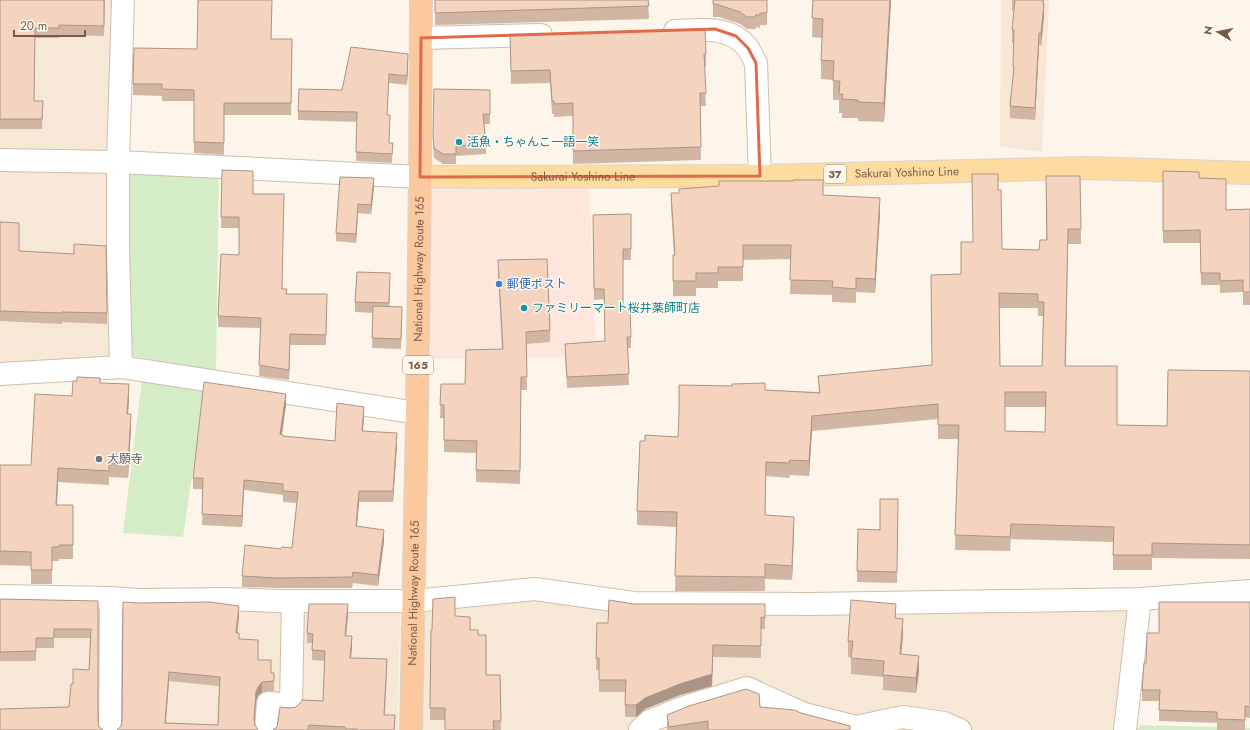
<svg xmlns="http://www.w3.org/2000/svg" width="1250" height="730" font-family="Jost,'Noto Sans JP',sans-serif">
	<rect width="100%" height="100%" fill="#fdf5e9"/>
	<!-- residential -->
	<path fill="#f6e7d6" d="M0 0H116L112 361 0 367Z
		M1001 0H1049L1042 152 1000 146Z
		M533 598 1134 609 1116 729 1111 730H423L424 610Z
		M0 599 400 613 398 730H0Z"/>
	<!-- commercial -->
	<path fill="#fee6dc" d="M589 187 596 356 431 359 427 190Z"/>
	<!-- green -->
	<path fill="#d5edc6" d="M127 163 219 173 216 372 132 356Z
		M142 380 205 388 183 537 123 533Z
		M1141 725 1250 728V730H1136Z"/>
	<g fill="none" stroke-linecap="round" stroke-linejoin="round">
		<defs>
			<path id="minor" d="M675 31C701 30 729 25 747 47 751 52 753 58 756 63L760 176
				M421 38 541 35
				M0 160 118 162 420 177
				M121 367 118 248V162L123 0
				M0 374 121 367 417 413
				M0 596 111 598 139 600 229 599 277 601H414L535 589 634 603 811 604 1140 599 1250 591
				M110 730 111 598
				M266 730 268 703 291 705 293 601
				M640 730 650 721 685 707 747 688 804 714 856 727 903 717 944 723 960 730
				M1125 730 1140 599"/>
			<g id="primary">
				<path id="s1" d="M420 177 760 176 1086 168 1250 173"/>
			</g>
			<g id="trunk">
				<path id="s2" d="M411 730 417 413 420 177 421 0"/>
			</g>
		</defs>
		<!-- minor casing -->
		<use href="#minor" stroke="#d1bdad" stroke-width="24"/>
		<!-- primary casing -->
		<use href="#primary" stroke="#dcd4d0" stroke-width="24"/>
		<!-- trunk casing -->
		<use href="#trunk" stroke="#dcd4d0" stroke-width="24"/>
		<!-- minor -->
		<use href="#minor" stroke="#fff" stroke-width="22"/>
		<!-- primary -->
		<use href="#primary" stroke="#fedb9f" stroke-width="22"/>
		<!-- trunk -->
		<use href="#trunk" stroke="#fcc89e" stroke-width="22"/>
	</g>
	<!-- wall -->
	<path fill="#d2b6a4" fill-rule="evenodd" d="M0 0H105L104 36 59 35V38H35L34 101H43L42 129H0Z
		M435 0H648L649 19 435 25Z
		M713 0H767V25H760V28L756 27V29H747L740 24 719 17H713Z
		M813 0H891L884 122 858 121V118H842V113H839V100H833V80L821 79V60L822 38 812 37Z
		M1012 0H1044V16L1041 46 1039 45 1035 120 1010 118V106L1013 79 1014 43H1012V30L1014 11H1012Z
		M510 35 706 54V67H704L706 106H700L701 160 573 164V116L554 117V114H552L550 83 511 84Z
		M271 39H292L291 115H224V155L194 153V101H162V96L133 95V84L197 49Z
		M408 63 407 85 389 83 387 115 389 143H393L392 163 356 161 357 122 298 120V111L342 90Z
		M434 89 490 90V124H484L486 144V154L456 156V164H443L434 158 433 145Z
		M222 170 253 194 283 289 287 294H327L326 345H290L289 380 259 376 261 328 218 327V316L239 255V228H221Z
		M1163 171 1199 178 1226 210 1250 209V305H1243V292L1220 293V285H1201L1200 243H1163Z
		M374 178V187L371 214 358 213 356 243 336 241V233Z
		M998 190 1002 249 1039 250 1046 240V191L1081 229V244H1068L1066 366 1117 425 1167 426 1250 371V559L1152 558V570H1113V542L1011 539 1010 551 955 550 958 439H938V419L812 431 809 476 790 475 789 478 766 476 765 515 794 531 792 580 765 579V591H675L677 527 637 525V511L645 441 678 437 765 390 819 392 818 376 932 365 961 274 973 242ZM999 308H1038V316H1043L1042 366H1000ZM1005 407H1045V432L1005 431Z
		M671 193 823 195 880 213 875 293 856 292V303L832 302V295L790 294 791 259 743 260V281H718V288H696V296H673V255H674L671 208Z
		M631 214V260H623V308L631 337V348H627L629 385 567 388 565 355V344L605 341 604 299 594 300 593 215Z
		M0 222 19 251 107 313V324L62 322V324L0 321Z
		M498 260 550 330V342L526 344 527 390H521L520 484 476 482V453L444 452V418H440L441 384H465L502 349 498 273Z
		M390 284 389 306 402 318 401 349 372 348 373 313 355 312V302Z
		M100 383 129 399 128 414 131 428 128 478 109 477V485L58 482 57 505H73V559H59V561H52V584H31V566L0 565V465H31L72 396Z
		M286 405 282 435 283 436 335 441 364 417 363 431 397 444 393 502H359L357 526 384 541 378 586 353 583 352 588H277L242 587V576L281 549 292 548 297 503 283 502V495L244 490 242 527 202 525 203 489H193V478Z
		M898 510 897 583 857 582 858 529 880 530Z
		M0 599 98 601V720L99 727 69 707 73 684 89 670 91 638H54V648H36V661H0Z
		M123 602 239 616 237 633 239 639 271 673H274V691L262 692 258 696 256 702 254 722 255 725 121 726 122 720ZM169 681 219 686 218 725 166 723Z
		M1250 602V718L1245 717V730H1217V723L1159 721V701H1142V690L1146 663 1159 633Z
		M634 604H765V629H761V658L713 657 712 686 680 695 645 709 636 717H625V692H599V670H596L597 623H608Z
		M348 614 346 636 352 646 351 658 387 669 385 715 395 725V730H273L277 727 290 708 323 701 325 661 312 660V643H307V633Z
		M455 616 470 630 478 635 486 675H500L501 730H445V720H430L431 630H432Z
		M896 618 903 634 901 654 919 671 916 693 883 690V677L851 674V657H848V641Z
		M760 707 801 713 850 730H667V715Z"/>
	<!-- shaded-wall -->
	<path fill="#ab9486" d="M890 0H891L884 122V103Z
		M1044 4V16L1041 46V33Z
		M1039 33V45L1035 120V108Z
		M408 54V63L407 85V76Z
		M374 178V187L371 214V205Z
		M880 198V213L875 293V279Z
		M358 204V213L356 243V234Z
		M390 273V284L389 314V303Z
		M290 334V345L289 380V370Z
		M129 384V399L127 428V414Z
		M286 394V405L280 445V434Z
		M364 407V417L362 441V431Z
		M131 414V428L128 478V464Z
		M812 416V431L809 476V461Z
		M397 433V444L393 502V491Z
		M766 462V476L765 530V515Z
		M58 468V482L56 519V505Z
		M244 480V490L242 527V516Z
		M359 491V502L356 537V526Z
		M794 517V531L792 580V566Z
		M384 530V541L378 586V575Z
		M348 604V614L345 646V636Z
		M239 606V616L236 643V633Z
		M903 619V634L900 669V654Z
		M352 636V646L350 667V658Z
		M713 645 712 686 680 695 645 709 636 717V705Z
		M919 656V671L916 693V678Z
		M169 672V681L165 730V723Z
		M262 682V692L258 696 256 702 254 729V719L256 692 258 687Z"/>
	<!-- building -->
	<path fill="#f4d4bf" stroke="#ab9486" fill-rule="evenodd" d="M0 0H104V26L59 25V28H35L34 101H43L42 119H0Z
		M198 0H272L271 39H292L291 103H224V143L194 142V90L162 89V84H133L134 48 197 49Z
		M435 0H648L649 6 435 13Z
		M713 0H767V13H760V15H755L756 17H747L740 12 719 5 713 4Z
		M813 0H890L884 103 858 102V100L842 99 843 94H839L840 81H833L834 61 821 60 823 19 812 18Z
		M1015 0H1043V4H1044L1041 33H1039L1035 108 1010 106 1014 67H1013L1014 30H1012Z
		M705 29 706 54H704L706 93H700L701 147 573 151V103L554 104V101H552L550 70 511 71 510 35Z
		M351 47 408 54 407 76 389 74 387 115H390L389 143H393L392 154 356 152 357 112 298 111 299 89 342 90Z
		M434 89 490 90V114H483L486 144 456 146V154H443L434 148 433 135Z
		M222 170 253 171V194H284L282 289H287L286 294H327L326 335 290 334 289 370 259 365 261 318 218 316 221 254 239 255V217H221Z
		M1163 171 1199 172V178L1226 179V210L1250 209V292H1243V280L1220 281V273H1201L1200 230 1163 231Z
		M972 174H998V190H1001L1002 249 1039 250 1040 240H1047L1046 176H1080L1081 229H1068L1065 366H1117V425L1167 426 1168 370 1250 371V545L1152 543V555H1113L1114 527 1011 524 1010 537 955 535 959 425H938V404L812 416 809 461 790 460 789 463 766 462 765 515 794 517 792 566 765 564V577L675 576 677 512 637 511 640 441H645V435L678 437 679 413V385L732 386V384L765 383V390L820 393 818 376 932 365 931 275 961 274V242H973ZM999 293 1038 294V302H1044L1042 366H1000ZM1005 392H1046L1045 432 1005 431Z
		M340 177 374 178 371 205 358 204 356 234 336 233Z
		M793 180H823V195L880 198 875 279 856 278V289L832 287 833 281 790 280 791 245H743V267H718V273H696V281H673V255H675L671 193H679V189L719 186V181H793Z
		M631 214V249H623V308H630L631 337H627L629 374 567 377 565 344 605 341 604 289H594L593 215Z
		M0 222 19 223V251L74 254V244L106 246 107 313 62 312V313L0 311Z
		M547 259 550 330 526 332 527 377H521L520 471 476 470 477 441 444 440V405H440L441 384H465L466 350 503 349 498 260Z
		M357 272 390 273 389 303 355 302Z
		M373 306 402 307 401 339 372 338Z
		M77 377 100 378V383L129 384 127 414H131L128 464 109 463V471L58 468 56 505H73V545H59V547H52V570H31V552L0 551V465H31L35 394 72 396 73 381H77Z
		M204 382 286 394 280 434 283 435V436L335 441 337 403 364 407 362 431 397 433 393 491H359L356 526 384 530 378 575 353 572 352 577 277 578 242 576 245 545 281 549 282 547 292 548 298 492 283 491V484L244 480 242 516 202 514 203 478H193Z
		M880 499H898L897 572 857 571 858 529 880 530Z
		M455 597V616L470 617V630H478V635H486V675H500L501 721H493L494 730H445V708H430L431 630H432L433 599Z
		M0 599 98 601V720L99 727 103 730H0V709L69 707 71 684H73V669L89 670 91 629H54V638H36V651L0 652Z
		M609 600 634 604H765V618L761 617V646L713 645 712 674 680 684 645 698 636 705H625L626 680H599V658H596L597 623H608Z
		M851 600 896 604 895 618 903 619 900 654 919 656 916 678 883 675 884 661 851 658 853 641H848Z
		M123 602 139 603 210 602 239 606 236 633H239V639L258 640V660H271V673H274V681L262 682 258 687 256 692 254 719 255 725 258 730H117L121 726 122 720ZM169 672 220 677 218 725 165 723Z
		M1159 602H1250V707L1245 706V720L1217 719V712L1159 710 1160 690H1142L1144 663H1146L1147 633H1159Z
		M309 604H348L345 636H352L350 658 387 659 384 715H395L394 730H357V729H345V727L309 725 308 730H273L277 727 278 721 280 707 290 708 296 707 301 702 302 700 323 701 325 651 312 650 313 634 307 633Z
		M746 689 759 694 760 707 794 710 801 713 850 726V730H708V721L669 727 667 715 689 706Z"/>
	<!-- marked area -->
	<path fill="none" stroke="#e16b49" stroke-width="3" stroke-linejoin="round" d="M715 29 736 36 748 48 756 63 760 176 420 177 421 38Z"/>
	<!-- markers -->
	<g fill="#0f9aa8" stroke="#fff9f0" stroke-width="1.5">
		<circle cx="459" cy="142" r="4"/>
		<circle cx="524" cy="308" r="4"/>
	</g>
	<circle fill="#3f7fe0" stroke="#fff9f0" stroke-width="1.5" cx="499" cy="284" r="4"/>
	<circle fill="#6b7280" stroke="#fff9f0" stroke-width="1.5" cx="99" cy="459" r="4"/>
	<g text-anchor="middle" stroke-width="3" stroke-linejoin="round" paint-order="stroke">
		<!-- shield labels -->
		<g fill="#fff9f0" stroke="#a28a7c" stroke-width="1">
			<rect x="824" y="165" width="22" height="18" rx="3"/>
			<rect x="403" y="356" width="30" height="18" rx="3"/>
		</g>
		<g font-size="11" font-weight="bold" fill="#7a5b4a">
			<text x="835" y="178">37</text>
			<text x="418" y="369">165</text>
		</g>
		<!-- culture labels -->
		<g font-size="12" fill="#0d838f" stroke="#fff9f0" text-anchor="start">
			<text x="467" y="146">活魚・ちゃんこ一語一笑</text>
			<text x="532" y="312">ファミリーマート桜井薬師町店</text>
		</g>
		<!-- street labels -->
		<g font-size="12" fill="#7a5b4a" stroke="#fff9f0">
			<text dy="4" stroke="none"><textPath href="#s1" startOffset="487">Sakurai Yoshino Line</textPath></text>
			<text dy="4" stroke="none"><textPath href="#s1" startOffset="163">Sakurai Yoshino Line</textPath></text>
			<text dy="4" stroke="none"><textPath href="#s2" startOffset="461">National Highway Route 165</textPath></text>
			<text dy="4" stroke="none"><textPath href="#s2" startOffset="137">National Highway Route 165</textPath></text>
		</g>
		<!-- shop labels -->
		<g font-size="12" fill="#366cbe" stroke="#fff9f0" text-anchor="start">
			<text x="507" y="288">郵便ポスト</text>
		</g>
		<!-- worship labels -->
		<g font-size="12" fill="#5b616d" stroke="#fff9f0" text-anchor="start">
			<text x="107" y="463">大願寺</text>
		</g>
	</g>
	<!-- north arrow -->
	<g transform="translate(1218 32) rotate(280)" stroke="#fff9f0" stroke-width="3" paint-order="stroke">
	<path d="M0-3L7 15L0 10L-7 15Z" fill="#7a5b4a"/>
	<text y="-6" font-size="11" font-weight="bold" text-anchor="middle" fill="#7a5b4a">N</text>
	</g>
	<!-- scale -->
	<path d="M14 30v6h71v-6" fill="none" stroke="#7a5b4a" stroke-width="2"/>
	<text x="20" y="30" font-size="12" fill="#7a5b4a" stroke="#fff9f0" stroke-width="3" paint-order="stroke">20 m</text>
</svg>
